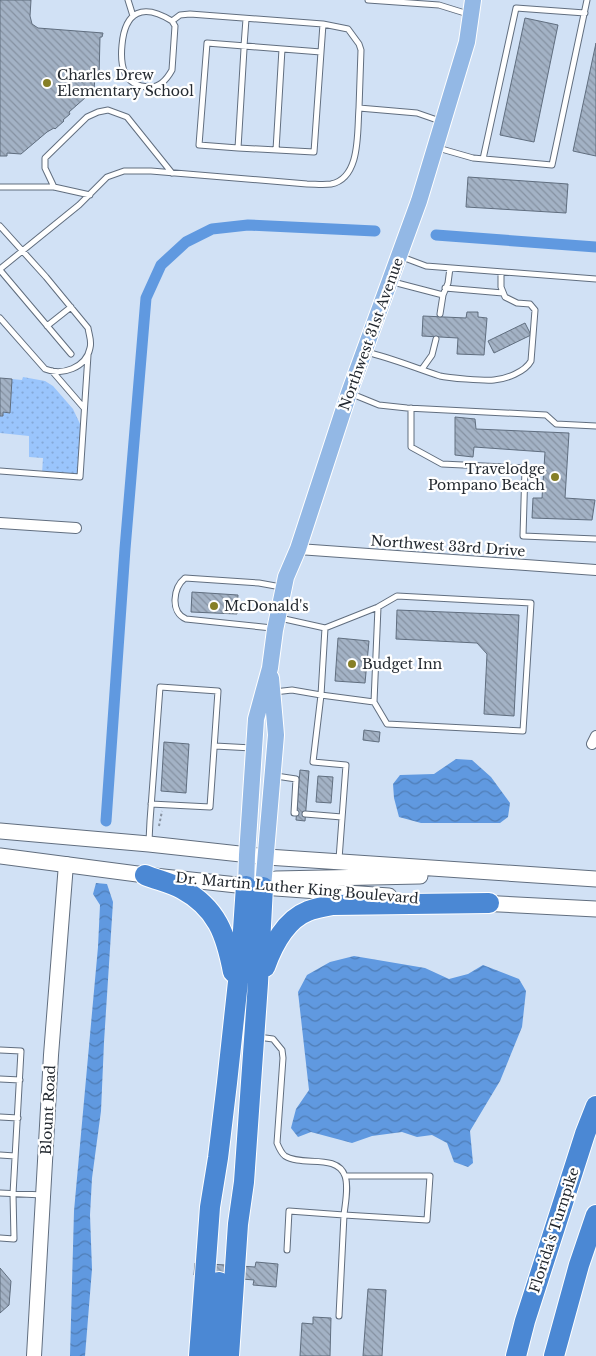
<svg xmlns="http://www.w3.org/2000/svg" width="596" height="1356" font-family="'Libre Baskerville',serif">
	<defs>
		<pattern id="park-dots" width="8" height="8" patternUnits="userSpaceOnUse" patternTransform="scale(1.25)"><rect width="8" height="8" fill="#9ac5fc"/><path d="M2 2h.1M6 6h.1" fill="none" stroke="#85a9d8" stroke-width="1.8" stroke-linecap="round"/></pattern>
		<pattern id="water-waves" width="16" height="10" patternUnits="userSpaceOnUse" patternTransform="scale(1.25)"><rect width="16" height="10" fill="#6099e0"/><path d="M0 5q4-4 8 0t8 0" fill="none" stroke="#4f7db6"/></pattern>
		<pattern id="building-back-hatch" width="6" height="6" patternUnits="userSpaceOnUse" patternTransform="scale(1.25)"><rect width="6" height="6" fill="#a3b2c5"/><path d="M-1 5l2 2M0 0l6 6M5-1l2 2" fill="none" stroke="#8591a1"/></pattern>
	</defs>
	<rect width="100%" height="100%" fill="#d1e1f5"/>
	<!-- park -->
	<path fill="url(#park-dots)" d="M23 377 45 381 53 386 73 409 81 426 80 477 42 474 43 458 29 457V436L0 433V416L3 412 10 413 12 379 22 380Z"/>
	<!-- water -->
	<path fill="url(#water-waves)" d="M456 759 472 760 491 777 510 803 508 817 500 823H421L399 817 394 798 393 784 400 775 434 774Z
		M96 883 107 884 113 902 104 1042 101 1111 92 1178 90 1215 92 1269 85 1356H70L74 1211 98 947 100 905 93 894Z
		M354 956 425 968 449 979 468 974 483 965 519 979 526 991 522 1027 500 1081 470 1131 473 1163 468 1167 454 1162 447 1143 432 1135 417 1137 402 1132 372 1136 352 1143 311 1132 298 1137 291 1128 296 1109 309 1090 298 992 307 975 330 962Z"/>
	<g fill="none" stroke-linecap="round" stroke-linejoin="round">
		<!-- canal -->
		<path stroke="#6099e0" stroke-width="11" d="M436 235 596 247
			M106 821 125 549 146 298 161 265 186 242 212 229 248 225 375 231"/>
	</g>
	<!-- building -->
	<path fill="url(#building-back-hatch)" stroke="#606e7f" d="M0 0H31L30 16 32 24 38 28 103 33 102 37H100L99 77H95L94 90 69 112 70 114 63 120 64 121 55 129 54 128 47 132 21 154 7 153V156H0Z
		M525 18 558 25 534 142 500 135Z
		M596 43V156L573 151Z
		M468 177 568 184 566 213 466 207Z
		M467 312H478V317L487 318 484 355 457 354 458 338 422 336 423 316 466 318Z
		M525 323 531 335 494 353 488 341Z
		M0 378 12 379 10 413 3 412V416H0Z
		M455 417 475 419 476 429 569 433 565 498 595 500 592 520 532 518 533 498H542L545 452 474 447 473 457 455 455Z
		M192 592 238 595 237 614 191 612Z
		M397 610 519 615 514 716 484 714 487 654 477 643 396 639Z
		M338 638 369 641 365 683 335 681Z
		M364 730 380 732 379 742 363 740Z
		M164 742 189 744 186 793 161 791Z
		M300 770 309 771 305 821 296 820Z
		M318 776 333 777 331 803 316 802Z
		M256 1262 278 1264 276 1287 253 1285 254 1280 194 1275 195 1263 255 1267Z
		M0 1268 11 1281 9 1305 0 1313Z
		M368 1289 386 1290 382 1356H363Z
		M313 1317 331 1318 330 1356H300L302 1323 313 1324Z"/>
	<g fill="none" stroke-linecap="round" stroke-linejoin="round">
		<defs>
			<path id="service" d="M128 0 133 16
				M368 0 439 5 468 14
				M172 21 175 26 172 70C167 79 160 88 149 87 123 86 120 65 122 45 125 11 143 3 172 21L180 15 190 14 323 24 348 29 359 44 361 50 359 108
				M321 52 323 24
				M238 148 314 152 321 52 207 43 199 145 238 148 244 49V46L246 19
				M438 148 473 158 552 165 587 0
				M276 150 282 49
				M483 159 516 8 585 13
				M0 187H54L90 195
				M54 187 45 168V158L87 117 98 112 108 110 127 117 172 173
				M0 226 46 277 88 328C89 335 92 341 90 348 86 368 62 376 45 369L0 318
				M402 257 426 266 596 279
				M0 269 79 205 107 177 124 171H151L307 184C315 184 323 185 331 184 361 178 357 132 359 108L417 113 440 121
				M0 270 71 354
				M393 282 443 295 448 283 450 268
				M445 288 503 293
				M440 314 443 295
				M47 326 71 307
				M366 352C392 358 415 368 440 376 448 378 485 381 494 380 506 379 525 372 531 361L535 310 530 304 517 303 505 297 501 287V272
				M422 369 432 355 436 339
				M52 371 84 408
				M352 394 379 405 407 408 546 415 556 424 596 426
				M411 408V447L442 464 525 468 523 536 596 539
				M0 471 80 477 88 355
				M280 618 325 628 321 695 374 702 378 607 397 596 531 603 523 731 387 724 374 702
				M272 628 186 619C170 612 173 588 185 578L259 583 281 587
				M325 628 378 607
				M274 692 292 690 321 695 313 762 346 765 339 859
				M215 746 252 748
				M276 776 296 779 294 813H296
				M305 814 342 817
				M149 841 150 821 160 687 218 691 210 807 151 804
				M258 1037 273 1039 282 1050 283 1058 277 1143C279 1148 281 1153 285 1156 302 1167 337 1153 345 1176 349 1187 345 1204 344 1215L289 1211 287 1250
				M0 1050 21 1051 13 1194 14 1239 0 1238
				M0 1079 20 1080
				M0 1117 18 1118
				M0 1155 15 1156
				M0 1193 43 1195
				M339 1316 344 1215 427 1220 430 1176H345"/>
			<path id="minor" d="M0 523 76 528
				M298 549 596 570
				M592 744 596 736"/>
			<path id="tertiary" d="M34 1356 51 1055 66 864"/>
			<path id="secondary" d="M0 831 149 844 267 857 596 879
				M0 856 145 875 246 886 389 896
				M273 881 276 879 420 876
				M479 903 596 909"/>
			<path id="primary" d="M246 886 247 855 256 719 270 668 275 630 286 577 298 549 349 393 419 201 467 42 473 0
				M263 887 276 735 271 678"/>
			<path id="motorway" d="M145 875C157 880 171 883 182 889 217 908 226 935 233 972
				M265 967C273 945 285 920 308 911 315 908 324 907 332 905L489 903
				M199 1356 210 1207 218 1158 227 1083 242 945 246 886
				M213 1356 219 1282
				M229 1356 238 1224 244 1182 258 983 263 887
				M516 1356 525 1321 585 1134 596 1106
				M554 1356 579 1265 596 1215"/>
		</defs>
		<!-- service casing -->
		<use href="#service" stroke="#616e7f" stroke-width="7"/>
		<!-- minor casing -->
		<use href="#minor" stroke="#616e7f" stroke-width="12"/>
		<!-- tertiary casing -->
		<use href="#tertiary" stroke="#616e7f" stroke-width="16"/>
		<!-- secondary casing -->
		<use href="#secondary" stroke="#616e7f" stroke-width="17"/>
		<!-- primary casing -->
		<use href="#primary" stroke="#fff" stroke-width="18"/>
		<!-- motorway casing -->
		<use href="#motorway" stroke="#fff" stroke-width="22"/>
		<!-- path -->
		<path stroke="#8893a2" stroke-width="2" stroke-dasharray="2.5 2.5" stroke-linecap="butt" d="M159 826 162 811"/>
		<!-- service -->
		<use href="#service" stroke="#fff" stroke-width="5"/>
		<!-- minor -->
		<use href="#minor" stroke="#fff" stroke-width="10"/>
		<!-- tertiary -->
		<use href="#tertiary" stroke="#fff" stroke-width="14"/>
		<!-- secondary -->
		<use href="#secondary" stroke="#fff" stroke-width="15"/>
		<!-- primary -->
		<use href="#primary" stroke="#93b8e5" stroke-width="16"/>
		<!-- motorway -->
		<use href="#motorway" stroke="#4b88d4" stroke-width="20"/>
	</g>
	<!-- markers -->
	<g fill="#867f26" stroke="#fff" stroke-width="2">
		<circle cx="47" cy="83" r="5"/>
		<circle cx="555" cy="477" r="5"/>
		<circle cx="214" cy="606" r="5"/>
		<circle cx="352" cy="664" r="5"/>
	</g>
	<g text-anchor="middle" stroke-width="4.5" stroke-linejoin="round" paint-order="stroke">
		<!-- poi labels -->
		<g font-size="14" fill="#242a31" stroke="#fff" text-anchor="start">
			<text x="57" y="80">Charles Drew<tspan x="57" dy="16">Elementary School</tspan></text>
			<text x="545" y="474" text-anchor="end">Travelodge<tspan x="545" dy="16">Pompano Beach</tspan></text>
			<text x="224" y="611">McDonald's</text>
			<text x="362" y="669">Budget Inn</text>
		</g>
		<!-- street labels -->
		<g font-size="14" fill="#242a31" stroke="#fff">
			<text transform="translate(371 334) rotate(-70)" y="5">Northwest 31st Avenue</text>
			<text transform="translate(448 546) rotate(4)" y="5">Northwest 33rd Drive</text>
			<text transform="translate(297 888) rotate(5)" y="5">Dr. Martin Luther King Boulevard</text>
			<text transform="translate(48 1110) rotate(-87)" y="5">Blount Road</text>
			<text transform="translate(554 1230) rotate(-72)" y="5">Florida's Turnpike</text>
		</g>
	</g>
</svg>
